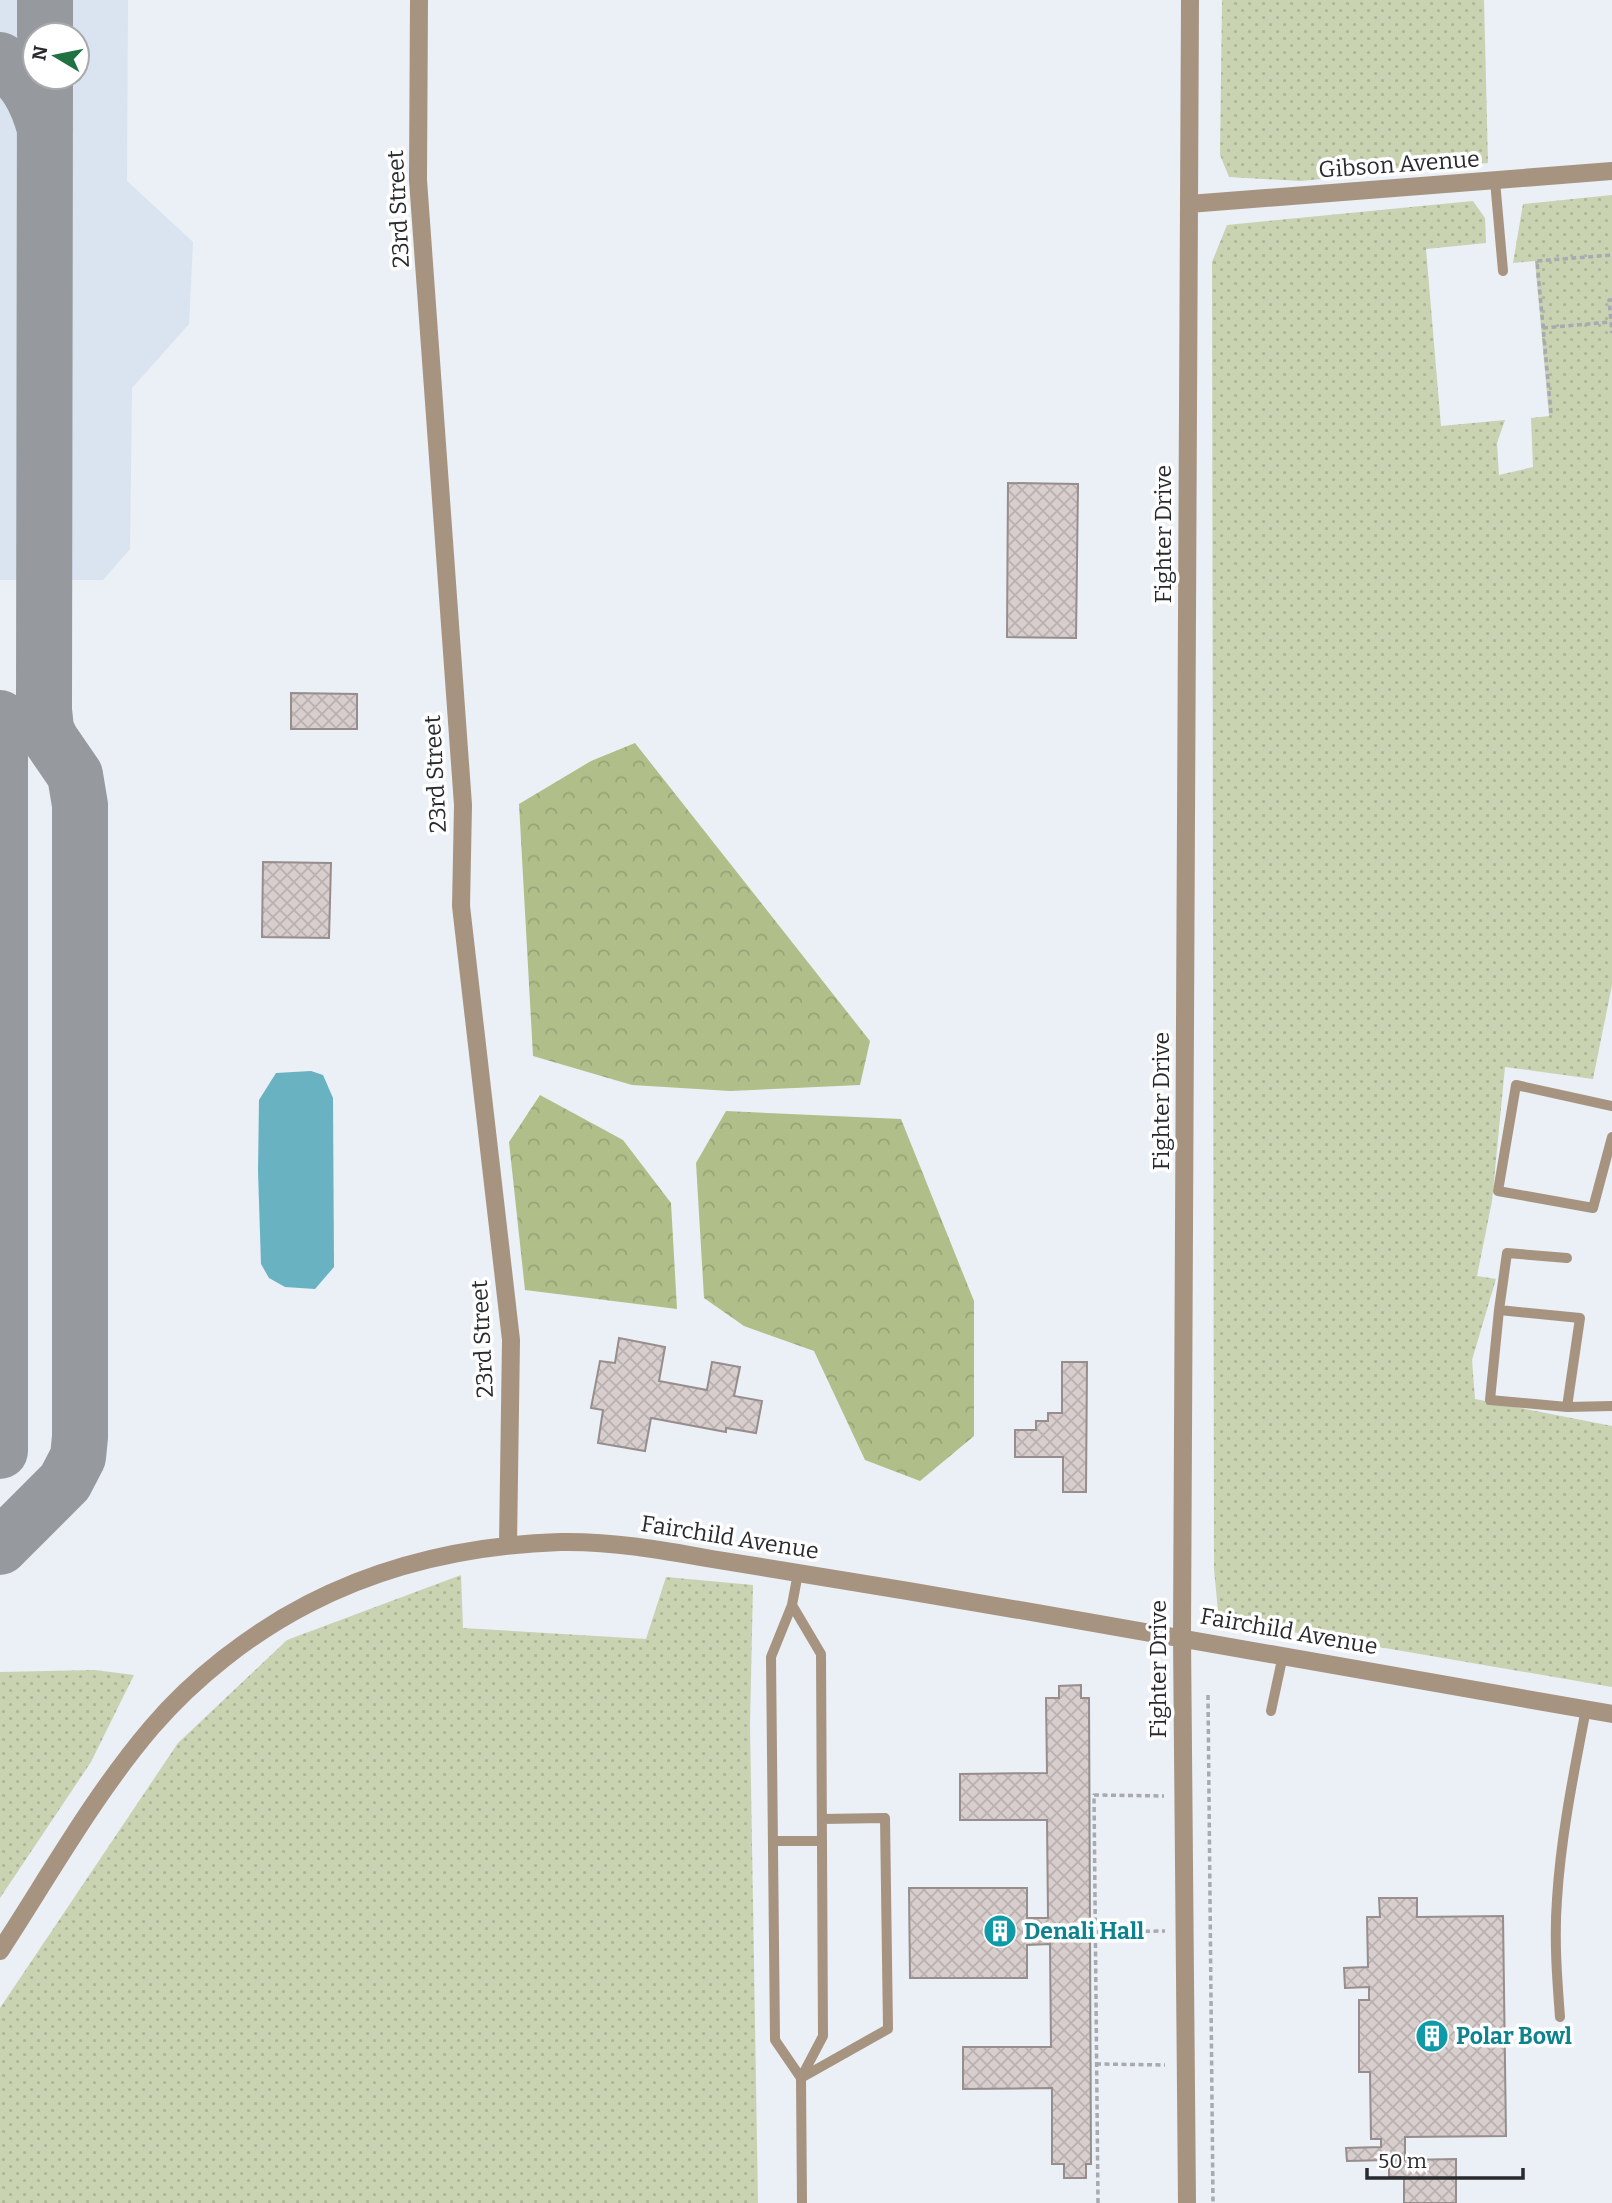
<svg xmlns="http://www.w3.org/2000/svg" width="1612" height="2203" font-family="Bitter,serif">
	<defs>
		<pattern id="grass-dots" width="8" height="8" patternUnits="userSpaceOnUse" patternTransform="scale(1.75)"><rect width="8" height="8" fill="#c9d3b1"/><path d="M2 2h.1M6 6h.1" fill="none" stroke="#adb599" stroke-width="1.8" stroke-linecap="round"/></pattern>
		<pattern id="forest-crowns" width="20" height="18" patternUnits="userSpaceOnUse" patternTransform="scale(1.75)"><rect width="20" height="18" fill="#b0bf89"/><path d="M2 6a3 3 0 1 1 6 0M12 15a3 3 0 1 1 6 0" fill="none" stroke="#97a477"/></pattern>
		<pattern id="building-cross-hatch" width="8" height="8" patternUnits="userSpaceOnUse" patternTransform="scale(1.75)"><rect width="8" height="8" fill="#d7cecd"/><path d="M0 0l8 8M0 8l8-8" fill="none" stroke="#b9b1b0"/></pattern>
	</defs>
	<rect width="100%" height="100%" fill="#ebeff6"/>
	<!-- built -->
	<path fill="#dae3f0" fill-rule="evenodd" d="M0 0H128L127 181 193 242 189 324 132 388 130 549 103 580H0ZM35 35H77V77H35Z"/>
	<!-- grass -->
	<path fill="url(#grass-dots)" d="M1222 0H1484L1488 163 1301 181 1229 177 1220 155Z
		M1612 195V985L1593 1079 1505 1067 1492 1201 1477 1276 1496 1279 1472 1360 1475 1399 1612 1426V1687L1234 1622 1218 1611 1214 1569 1212 262 1227 225 1473 201 1485 218 1486 243 1426 249 1441 426 1505 420 1497 443 1499 475 1533 467 1531 418 1549 416 1535 261 1513 263 1523 204Z
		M461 1575 463 1628 646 1639 666 1577 753 1585 750 1725 758 2203H0V2008L178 1743 287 1640Z
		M95 1670 134 1675 91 1762 0 1898V1672Z"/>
	<!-- forest -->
	<path fill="url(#forest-crowns)" d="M635 743 870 1041 860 1085 730 1091 632 1085 533 1056 519 804 591 761Z
		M540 1095 623 1140 671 1203 677 1309 525 1290 509 1142Z
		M726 1111 901 1119 974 1301V1436L920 1481 865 1460 814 1351 744 1326 704 1298 696 1163Z"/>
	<!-- water -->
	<path fill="#69b2c1" d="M311 1071 323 1075 333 1098 334 1267 315 1289 285 1287 269 1278 261 1264 258 1171 259 1100 276 1073Z"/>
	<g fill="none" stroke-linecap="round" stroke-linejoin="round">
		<!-- taxiway -->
		<path stroke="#969a9f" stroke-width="56" d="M45 0V35
			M0 60C26 78 37 100 45 129
			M0 718V1451
			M0 1547 65 1482 78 1457 80 1437V805L75 775 51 740 46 729 44 710 45 77"/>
	</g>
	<!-- building -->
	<path fill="url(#building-cross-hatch)" stroke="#968d8c" stroke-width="2" d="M1008 483 1078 484 1076 638 1007 637Z
		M291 693 357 694V729H291Z
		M263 862 331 863 329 938 262 937Z
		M619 1338 665 1347 659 1381 707 1390 712 1362 740 1367 734 1396 762 1401 756 1433 726 1428V1432L651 1418 645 1451 598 1443 603 1410 591 1408 600 1361 615 1363Z
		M1062 1362H1087L1086 1492H1063V1457H1015V1430H1036V1421H1048V1413H1062Z
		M1081 1685V1698H1089L1091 2164H1086V2178H1064V2164H1052V2088L963 2089V2047H1051L1050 1944 1027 1945V1978H910L909 1888H1027V1918H1048L1047 1820H960V1774L1047 1773 1046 1698H1059V1686Z
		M1379 1898H1417V1917L1503 1916 1506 2136 1405 2137V2160L1456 2159V2203H1404V2177H1389V2160L1347 2161 1346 2148 1381 2147V2139H1371L1370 2072H1359V2000H1369V1987L1345 1988 1344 1968 1368 1967 1367 1917H1380Z"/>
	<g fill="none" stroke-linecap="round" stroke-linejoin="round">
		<!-- path -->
		<path stroke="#a7aab0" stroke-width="3.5" stroke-dasharray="5 3.5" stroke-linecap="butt" d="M1612 300H1609L1612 333
			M1543 328 1611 322
			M1551 413 1537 261 1612 255
			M1208 1695 1213 2203
			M1094 1932 1165 1931
			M1096 2064 1165 2065
			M1098 2203 1094 1795 1164 1796"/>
		<!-- lane -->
		<path stroke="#a69481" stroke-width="10" d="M1495 181 1503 271
			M1612 1106 1516 1085 1498 1191 1593 1208 1612 1137
			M1499 1310 1507 1253 1567 1258
			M1567 1407 1580 1318 1499 1310 1490 1400 1567 1407 1612 1406
			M798 1573 792 1605 771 1657 775 2040 801 2078
			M792 1605 821 1654 823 2036 801 2078 802 2203
			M1271 1711 1283 1655
			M773 1841H822
			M1560 2017C1557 1978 1554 1939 1557 1899 1561 1835 1574 1772 1586 1709
			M801 2078 888 2029 885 1818 822 1819"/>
		<!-- street -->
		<path stroke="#a69481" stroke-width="18" d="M419 0 418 180 463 805 461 906 511 1340 508 1545
			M1189 204 1612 171
			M0 1951C49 1876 94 1795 152 1727 194 1678 250 1634 308 1604 385 1564 473 1545 560 1542 612 1541 662 1550 712 1559 778 1570 843 1581 908 1591 1143 1631 1378 1672 1612 1714
			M1187 2203 1182 1637 1190 0"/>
	</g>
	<!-- icons -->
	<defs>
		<symbol id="building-disc" viewBox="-11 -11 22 22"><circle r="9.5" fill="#0f9aa8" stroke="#fff"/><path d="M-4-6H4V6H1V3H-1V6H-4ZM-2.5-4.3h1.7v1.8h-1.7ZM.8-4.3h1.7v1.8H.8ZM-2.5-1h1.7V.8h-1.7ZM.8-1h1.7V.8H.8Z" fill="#fff"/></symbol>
	</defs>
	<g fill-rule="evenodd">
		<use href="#building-disc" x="981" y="1912" width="38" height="38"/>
		<use href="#building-disc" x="1413" y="2017" width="38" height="38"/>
	</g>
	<g text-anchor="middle" stroke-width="7" stroke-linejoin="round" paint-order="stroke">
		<!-- street labels -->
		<g font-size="23" fill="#282a2d" stroke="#fff">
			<text transform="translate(1399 164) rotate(-4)" y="8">Gibson Avenue</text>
			<text transform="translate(398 209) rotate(-93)" y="8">23rd Street</text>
			<text transform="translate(1163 534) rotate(-90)" y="8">Fighter Drive</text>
			<text transform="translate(435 774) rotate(-93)" y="8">23rd Street</text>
			<text transform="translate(1161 1101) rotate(-90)" y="8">Fighter Drive</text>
			<text transform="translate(482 1339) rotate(-93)" y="8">23rd Street</text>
			<text transform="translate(730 1537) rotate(9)" y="8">Fairchild Avenue</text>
			<text transform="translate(1289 1631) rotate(10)" y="8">Fairchild Avenue</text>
			<text transform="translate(1158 1669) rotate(-90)" y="8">Fighter Drive</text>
		</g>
		<!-- culture labels -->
		<g font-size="23" font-weight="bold" fill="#0d838f" stroke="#fff" text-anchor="start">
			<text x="1024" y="1939">Denali Hall</text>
			<text x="1456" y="2044">Polar Bowl</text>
		</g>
	</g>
	<!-- north arrow -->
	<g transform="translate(56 56) rotate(280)"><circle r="33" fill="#ffffff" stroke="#a9aaab" stroke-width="2"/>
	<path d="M0-5L12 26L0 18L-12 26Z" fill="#217242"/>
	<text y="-10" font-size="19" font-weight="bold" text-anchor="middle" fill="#282a2d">N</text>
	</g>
	<!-- scale -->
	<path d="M1367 2168v10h156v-10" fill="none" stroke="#282a2d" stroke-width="3.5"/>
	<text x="1378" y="2168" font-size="21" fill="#282a2d" stroke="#ffffff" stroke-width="5" paint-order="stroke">50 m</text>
</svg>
